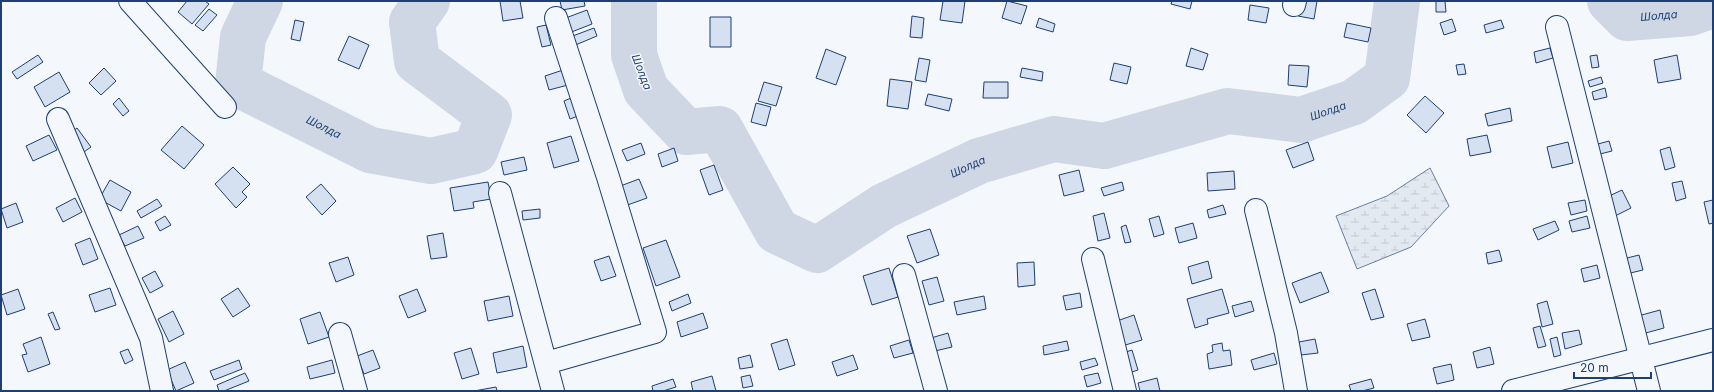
<svg xmlns="http://www.w3.org/2000/svg" width="1714" height="392" font-family="Inter,sans-serif">
	<defs>
		<pattern id="wetland-marsh" width="20" height="14" patternUnits="userSpaceOnUse"><rect width="20" height="14" fill="#e3e9f0"/><path d="M1 5h8M5 5V1M11 12h8M15 12V8" fill="none" stroke="#c2c9d1"/></pattern>
	</defs>
	<rect width="100%" height="100%" fill="#f4f7fb"/>
	<!-- wetland -->
	<path fill="url(#wetland-marsh)" stroke="#687fa3" d="M1430 168 1449 206 1411 247 1357 269 1336 216 1387 196Z"/>
	<g fill="none" stroke-linecap="round" stroke-linejoin="round">
		<!-- river -->
		<g stroke="#cfd7e4" stroke-width="46">
			<path id="s1" d="M260 1 243 37 238 84 370 150 431 161 475 151 489 115 417 61 412 22 427 1"/>
			<path id="s2" d="M634 1V55L646 90 686 132 720 129 777 231 817 250 884 206 979 161 1054 139 1104 146 1228 111 1301 120 1354 102 1387 78 1397 1"/>
			<path id="s3" d="M1610 1 1627 18 1690 13 1713 5"/>
		</g>
	</g>
	<!-- building -->
	<path fill="#d5e0f0" stroke="#1d3f73" d="M187 1H205L209 4 192 24 178 12Z
		M500 1H520L523 18 503 21Z
		M560 1H584L585 6 562 10Z
		M943 1H965L962 23 940 20Z
		M1007 1 1027 6 1021 24 1002 18Z
		M1172 1H1192L1190 9 1171 4Z
		M1300 1H1317L1314 19 1298 16Z
		M1436 1H1445L1446 12H1436Z
		M1250 5 1269 8 1266 23 1248 20Z
		M209 9 217 15 203 31 195 25Z
		M587 10 592 24 569 33 563 19Z
		M912 16 924 18 922 38 910 37Z
		M710 17H731V47H710Z
		M1039 18 1055 24 1053 32 1036 27Z
		M1452 19 1456 31 1444 35 1440 23Z
		M295 20 304 22 300 41 291 39Z
		M1501 20 1504 28 1486 33 1484 25Z
		M1347 23 1371 28 1368 42 1344 37Z
		M546 25 551 45 542 47 537 27Z
		M594 28 597 36 573 46 570 37Z
		M349 36 369 45 359 69 338 60Z
		M1191 48 1208 54 1203 70 1186 66Z
		M1550 48 1553 58 1536 63 1534 52Z
		M826 49 846 57 836 85 816 78Z
		M38 55 43 62 17 79 12 72Z
		M1597 55 1599 67 1592 68 1590 56Z
		M1677 55 1681 79 1658 83 1654 60Z
		M919 58 930 60 926 82 915 80Z
		M1114 63 1131 67 1127 84 1110 80Z
		M1464 64 1466 74 1458 75 1456 65Z
		M1289 65 1309 66 1307 87 1288 85Z
		M104 68 116 81 101 95 89 83Z
		M1022 68 1043 72 1042 81 1020 77Z
		M563 70 568 85 549 90 545 76Z
		M59 72 70 92 45 107 34 87Z
		M1601 77 1603 83 1590 87 1588 81Z
		M890 79 912 82 908 109 887 106Z
		M764 82 782 87 776 106 758 101Z
		M984 82H1008V98H983Z
		M1605 88 1607 97 1594 100 1592 92Z
		M928 94 952 99 949 111 925 105Z
		M1425 96 1444 113 1426 133 1407 115Z
		M119 98 129 111 123 116 113 104Z
		M571 98 578 116 570 119 564 101Z
		M756 103 771 107 766 126 751 122Z
		M1510 108 1512 121 1488 126 1485 114Z
		M182 126 204 145 184 169 161 150Z
		M77 128 91 147 81 154 68 135Z
		M49 135 57 150 33 161 26 146Z
		M1487 135 1491 152 1470 156 1467 139Z
		M571 136 579 161 554 168 547 143Z
		M1609 141 1612 151 1600 154 1598 144Z
		M1308 142 1314 160 1293 168 1286 150Z
		M1568 142 1573 163 1552 168 1547 147Z
		M641 143 645 154 627 161 622 150Z
		M1670 147 1675 167 1665 170 1660 150Z
		M674 148 678 161 662 167 658 154Z
		M524 157 527 170 504 175 501 162Z
		M714 165 723 190 709 195 700 170Z
		M233 167 250 184 242 192 247 197 236 208 215 184Z
		M1079 170 1084 191 1064 196 1059 175Z
		M1234 171 1235 189 1208 191 1207 173Z
		M639 179 647 198 622 207 615 188Z
		M110 180 131 192 121 211 99 199Z
		M1682 181 1686 198 1676 201 1672 183Z
		M488 182 491 199 473 202 474 208 454 211 450 188Z
		M1122 182 1124 190 1104 196 1101 188Z
		M321 184 336 201 322 215 306 197Z
		M1622 190 1631 208 1615 216 1605 198Z
		M75 198 82 212 63 222 56 208Z
		M157 199 162 206 141 218 137 211Z
		M1585 200 1587 211 1571 215 1568 203Z
		M1713 200V223L1709 224 1704 202Z
		M16 203 23 222 7 228 1 209Z
		M1223 205 1226 214 1209 218 1207 210Z
		M540 209V218L523 220 522 211Z
		M1104 213 1110 238 1098 241 1093 216Z
		M165 216 171 225 160 231 155 222Z
		M1159 216 1164 234 1154 237 1149 219Z
		M1587 216 1590 228 1572 232 1569 221Z
		M1555 221 1559 230 1538 240 1533 229Z
		M1193 223 1197 238 1179 243 1175 228Z
		M1126 225 1131 242 1125 243 1121 227Z
		M138 226 144 238 125 246 119 235Z
		M930 229 939 255 917 263 907 236Z
		M443 233 447 257 431 259 427 236Z
		M90 238 98 259 83 265 75 244Z
		M666 240 680 277 656 286 643 248Z
		M1499 250 1502 261 1488 264 1486 253Z
		M1639 255 1643 270 1626 274 1623 259Z
		M609 256 616 276 601 281 594 261Z
		M348 257 354 275 336 282 329 263Z
		M1208 261 1212 278 1192 284 1188 267Z
		M1034 262 1035 285 1018 287 1017 263Z
		M1597 265 1600 278 1584 282 1581 269Z
		M889 268 898 297 872 305 863 276Z
		M155 271 163 286 150 293 142 278Z
		M1321 272 1329 292 1300 303 1292 283Z
		M937 277 944 301 929 305 922 281Z
		M110 288 116 305 95 312 89 295Z
		M238 288 250 306 233 317 221 299Z
		M18 289 25 309 7 315 1 295Z
		M417 289 426 311 408 318 399 296Z
		M1222 289 1229 313 1207 319 1208 324 1195 328 1187 299Z
		M1375 289 1384 317 1371 320 1362 293Z
		M1080 293 1082 307 1066 310 1063 296Z
		M688 294 691 303 672 311 669 302Z
		M509 296 513 316 488 321 484 301Z
		M984 296 986 309 957 315 954 302Z
		M1251 301 1254 311 1235 317 1232 306Z
		M1547 301 1553 324 1542 327 1537 304Z
		M1660 310 1664 328 1642 334 1638 316Z
		M173 311 184 334 169 342 158 319Z
		M53 312 60 329 55 330 48 314Z
		M320 312 329 337 308 344 300 319Z
		M703 313 708 328 681 337 677 322Z
		M1134 315 1142 340 1122 346 1114 322Z
		M1425 319 1430 337 1412 341 1407 324Z
		M1540 326 1546 346 1538 348 1533 328Z
		M1579 330 1582 344 1565 349 1562 333Z
		M948 333 952 347 935 351 931 338Z
		M41 337 50 364 28 372 22 355 27 354 23 344Z
		M1557 337 1561 355 1554 357 1550 339Z
		M787 339 795 365 779 370 771 344Z
		M1315 339 1318 353 1301 355 1299 342Z
		M909 340 913 353 894 358 890 346Z
		M1067 341 1069 350 1044 355 1043 346Z
		M1222 343 1223 351 1230 350 1232 365 1209 369 1207 354 1213 352 1212 345Z
		M523 346 527 367 497 373 493 353Z
		M1490 347 1494 364 1477 368 1473 352Z
		M471 348 479 374 462 379 454 353Z
		M128 349 133 360 125 364 120 352Z
		M373 350 380 368 364 374 357 356Z
		M1132 350 1138 370 1129 373 1123 353Z
		M1274 353 1277 364 1254 370 1251 360Z
		M750 355 753 367 740 369 738 358Z
		M853 355 858 369 837 376 832 362Z
		M1095 358 1098 365 1082 370 1080 362Z
		M239 360 242 369 214 380 210 371Z
		M332 360 335 373 310 379 307 367Z
		M185 362 194 383 176 391 167 370Z
		M1451 364 1454 380 1437 384 1433 368Z
		M245 373 249 381 224 391H219L217 385Z
		M1098 373 1101 383 1087 387 1084 376Z
		M750 375 753 386 743 388 741 377Z
		M712 376 716 391H693L691 382Z
		M1157 378 1160 391H1140L1138 383Z
		M673 379 676 387 663 391H653L652 386Z
		M1371 379 1374 388 1362 391H1351L1349 385Z
		M496 387 497 391H474Z"/>
	<g fill="none" stroke-linecap="round" stroke-linejoin="round">
		<defs>
			<path id="minor" d="M130 1 225 107
				M1294 5 1295 1
				M1557 27 1649 391
				M58 119 151 338 162 391
				M500 193 553 391
				M1256 210 1286 333 1296 391
				M1093 259 1125 391
				M904 275 936 391
				M340 334 356 391
				M546 363 655 332 608 177 556 18
				M1513 391 1713 340"/>
		</defs>
		<!-- minor casing -->
		<use href="#minor" stroke="#1d3f73" stroke-width="24"/>
		<!-- minor -->
		<use href="#minor" stroke="#f4f7fb" stroke-width="22"/>
	</g>
	<g text-anchor="middle" stroke-width="3" stroke-linejoin="round" paint-order="stroke">
		<!-- water labels -->
		<g font-size="11" font-style="italic" fill="#1d3f73" stroke="#f4f7fb">
			<text dy="4" stroke="none"><textPath href="#s3" startOffset="56">Шолда</textPath></text>
			<text transform="translate(642 72) rotate(69)" y="4">Шолда</text>
			<text dy="4" stroke="none"><textPath href="#s2" startOffset="889">Шолда</textPath></text>
			<text dy="4" stroke="none"><textPath href="#s1" startOffset="183">Шолда</textPath></text>
			<text dy="4" stroke="none"><textPath href="#s2" startOffset="517">Шолда</textPath></text>
		</g>
	</g>
	<!-- border -->
	<rect width="1714" height="392" fill="none" stroke="#1d3f73" stroke-width="4"/>
	<!-- scale -->
	<path d="M1574 372v6h77v-6" fill="none" stroke="#1d3f73" stroke-width="2"/>
	<text x="1580" y="372" font-size="12" fill="#1d3f73" stroke="#f4f7fb" stroke-width="3" paint-order="stroke">20 m</text>
</svg>
